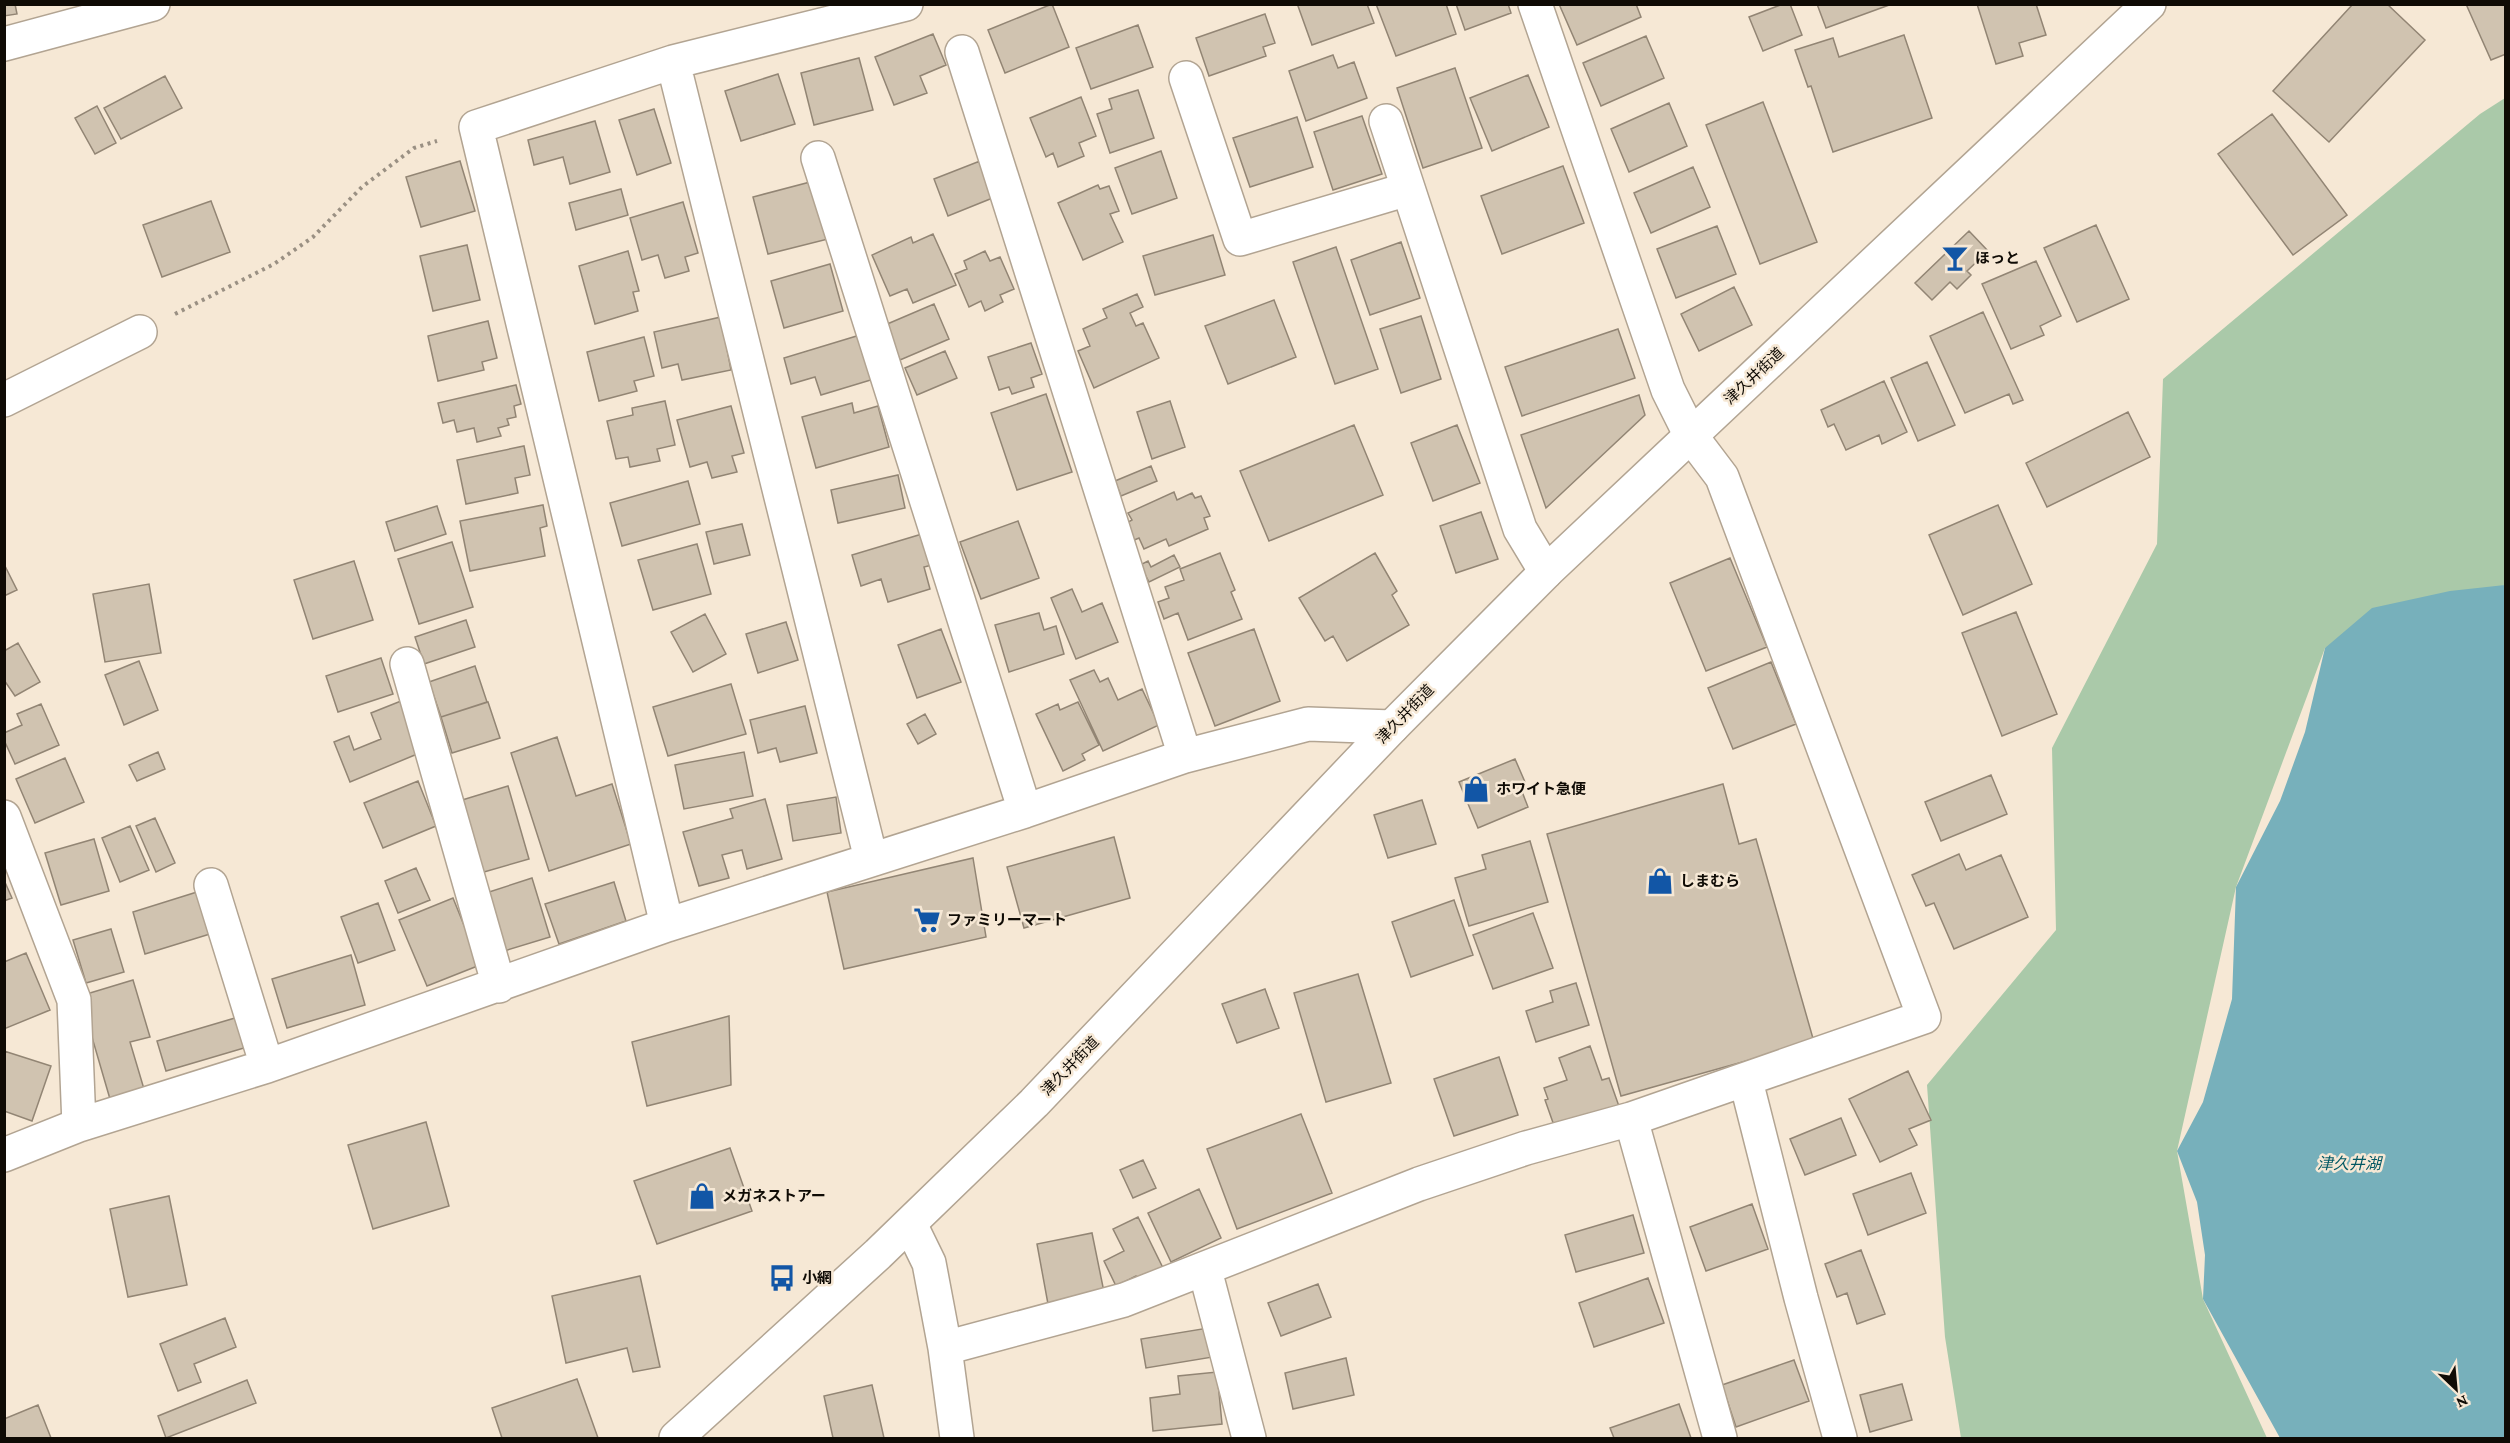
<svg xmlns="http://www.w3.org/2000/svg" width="2510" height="1443" font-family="'Crimson Pro','Noto Sans JP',serif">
	<rect width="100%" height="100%" fill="#f6e8d5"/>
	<!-- green -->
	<path fill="#aac9a9" d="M2505 98V585L2325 648 2236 887 2177 1151 2203 1299 2267 1438H1961L1945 1337 1927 1085 2056 930 2052 748 2157 544 2163 379 2480 114Z"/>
	<!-- water -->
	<path fill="#77b0bb" d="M2505 585V1438H2280L2203 1299 2205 1255 2197 1202 2177 1151 2203 1102 2232 999 2236 887 2280 801 2305 732 2325 648 2372 608 2450 591Z"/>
	<!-- building -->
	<path fill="#d0c3b0" stroke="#928574" stroke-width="1.5" d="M4 4H15L17 14 4 16Z
		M1052 4 1069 47 1005 73 988 30Z
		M1301 4H1367L1374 23 1312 45 1298 6Z
		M1376 4H1446L1456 34 1396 56Z
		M1456 4H1508L1511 13 1465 30Z
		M1559 4H1636L1641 17 1577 45Z
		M1783 4H1790L1802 35 1763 51 1749 17Z
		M1817 4H1892L1826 28Z
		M1977 4H2036L2046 35 2019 43 2023 56 1996 64Z
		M2353 4H2387L2425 40 2329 142 2273 91Z
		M2466 4H2506V54L2491 60Z
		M1265 14 1275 43 1263 47 1266 56 1209 76 1196 38Z
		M1138 25 1153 67 1091 89 1076 48Z
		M933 34 946 65 920 76 927 93 894 105 875 57Z
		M1904 35 1932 118 1833 152 1811 86 1808 87 1795 50 1833 38 1839 57Z
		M1646 36 1664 78 1601 106 1583 63Z
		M1333 55 1338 68 1354 62 1367 98 1306 121 1289 71Z
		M859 58 873 110 814 125 801 73Z
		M1455 68 1482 148 1423 168 1397 88Z
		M778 74 795 124 741 141 725 91Z
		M1528 75 1549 127 1492 151 1470 98Z
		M165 76 182 108 121 139 104 108Z
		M1138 90 1154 138 1110 153 1097 114 1112 109 1109 99Z
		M1081 97 1096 136 1079 143 1084 156 1058 167 1053 153 1046 157 1030 118Z
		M1763 102 1817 242 1760 264 1706 125Z
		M1669 103 1687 146 1629 172 1611 129Z
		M97 106 116 143 95 154 75 118Z
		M654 109 671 163 637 175 619 120Z
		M2272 114 2347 215 2293 255 2218 154Z
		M1362 116 1382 174 1333 190 1314 132Z
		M1297 117 1313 167 1250 187 1233 138Z
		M595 121 610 172 570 184 563 157 534 165 528 140Z
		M1161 151 1177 198 1132 214 1115 168Z
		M460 161 475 211 421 227 406 177Z
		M980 161 995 197 948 216 934 179Z
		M1563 166 1584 223 1502 254 1481 196Z
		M1693 167 1710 207 1651 233 1634 193Z
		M814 181 828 239 768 254 753 197Z
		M1098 185 1100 189 1109 186 1119 211 1110 214 1123 242 1083 260 1058 203Z
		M621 189 628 215 576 230 569 203Z
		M211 201 230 252 162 277 143 225Z
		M683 202 698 253 685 257 689 271 665 278 658 255 642 260 630 218Z
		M2096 225 2129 299 2077 322 2044 248Z
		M1717 226 1736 274 1676 298 1657 249Z
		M1969 231 1988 251 1967 271 1971 275 1957 289 1950 282 1932 300 1915 283Z
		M933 234 956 285 913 303 907 289 890 296 872 255 911 237 913 243Z
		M1213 235 1225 275 1155 295 1143 256Z
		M1401 242 1420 298 1370 315 1351 260Z
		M467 245 480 300 433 311 420 256Z
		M1336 247 1378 369 1335 384 1293 262Z
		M628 251 639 291 633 292 638 311 595 324 579 266Z
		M985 251 990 261 1000 257 1014 289 1000 295 1003 302 985 311 981 301 969 307 955 274 967 269 964 261Z
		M2036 261 2061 316 2040 326 2044 335 2011 349 1982 284Z
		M830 264 843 311 784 328 771 281Z
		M1734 287 1752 325 1699 351 1681 314Z
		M1137 294 1143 307 1130 313 1136 326 1143 323 1159 358 1094 388 1078 351 1090 346 1083 329 1107 318 1103 309Z
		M1274 300 1296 357 1228 384 1205 326Z
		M934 304 949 339 900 360 885 325Z
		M1983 312 2023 400 2013 404 2009 394 1965 413 1930 336Z
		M1421 316 1441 379 1401 393 1380 329Z
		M721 317 731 370 682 380 678 364 662 368 654 332Z
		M488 321 497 358 482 362 484 370 438 381 428 336Z
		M1618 329 1635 378 1522 416 1505 367Z
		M860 335 874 379 821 395 815 377 791 384 784 358Z
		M644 337 654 376 634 381 637 391 599 401 587 352Z
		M1031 343 1042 374 1031 378 1034 387 1012 394 1009 387 999 390 988 357Z
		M945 351 957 378 917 395 905 368Z
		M1927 362 1955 425 1918 441 1891 378Z
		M1884 381 1907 432 1882 444 1879 435 1846 450 1834 424 1828 427 1821 410Z
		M516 385 521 404 514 406 516 417 507 419 509 425 498 428 501 436 477 442 474 428 457 432 454 420 443 423 438 403Z
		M1046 394 1072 472 1017 490 991 413Z
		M1639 395 1645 415 1546 508 1521 435Z
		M665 401 675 445 657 449 660 461 630 467 628 457 616 459 607 421 633 415 632 408Z
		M1170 401 1185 447 1152 459 1137 412Z
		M852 403 854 413 878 406 889 447 816 468 802 417Z
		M731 406 744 453 732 456 737 472 712 478 707 462 690 467 677 420Z
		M2128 412 2150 457 2047 507 2026 463Z
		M1354 425 1383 495 1269 541 1240 471Z
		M1457 425 1480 483 1433 501 1411 443Z
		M524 446 530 475 515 478 518 493 466 504 457 460Z
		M1151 466 1157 481 1121 496 1115 481Z
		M898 475 905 508 838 523 831 490Z
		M688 481 700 524 622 546 610 503Z
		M1174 492 1177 500 1192 493 1195 498 1201 496 1210 516 1204 518 1208 529 1169 546 1166 539 1144 549 1139 538 1132 541 1125 524 1132 520 1128 513Z
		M543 505 547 526 540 528 545 556 470 571 460 521Z
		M1998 505 2032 584 1963 615 1929 535Z
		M437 506 446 534 395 551 386 522Z
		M1481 512 1498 559 1456 573 1440 526Z
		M1018 521 1039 578 981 599 960 542Z
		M742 524 750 555 714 564 706 532Z
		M922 534 932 565 924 567 930 589 888 602 881 579 861 586 852 555Z
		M452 542 473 607 419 624 398 559Z
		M697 544 711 594 653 610 638 560Z
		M1220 553 1235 590 1231 592 1242 619 1188 640 1178 613 1164 619 1158 602 1169 598 1165 587 1184 580 1180 569Z
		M1375 553 1397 591 1392 595 1409 625 1347 661 1333 636 1325 641 1299 598Z
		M1174 555 1180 567 1149 582 1140 565 1148 561 1151 567Z
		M1730 558 1767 647 1706 671 1670 583Z
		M354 561 373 620 313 639 294 580Z
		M4 564 17 590 4 596Z
		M149 584 161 653 105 662 93 594Z
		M1072 589 1082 612 1102 603 1118 642 1076 659 1051 598Z
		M2016 612 2057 714 2002 736 1962 633Z
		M1039 613 1044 630 1056 626 1064 654 1009 672 995 625Z
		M705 614 726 654 693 672 671 632Z
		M466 620 475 647 424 664 415 637Z
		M786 622 798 660 758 673 746 634Z
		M941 629 961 682 917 698 898 645Z
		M1254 629 1280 701 1215 726 1188 653Z
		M18 643 40 682 15 696 4 680V651Z
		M381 658 393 694 338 712 326 676Z
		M139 661 158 710 124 725 105 675Z
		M1771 662 1796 724 1733 749 1708 688Z
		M475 666 487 702 441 717 429 682Z
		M1094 670 1100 682 1108 678 1118 700 1142 689 1159 725 1103 751 1070 680Z
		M731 684 746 734 668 756 653 707Z
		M401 701 422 752 350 782 334 742 349 736 354 750 381 739 371 713Z
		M488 702 500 738 452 753 441 717Z
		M1078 702 1099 745 1082 754 1085 760 1063 771 1036 714 1058 704 1060 710Z
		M41 704 59 745 15 764 4 740V733L22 725 17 714Z
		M805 706 817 753 780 762 776 748 758 753 750 720Z
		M925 714 936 734 918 744 907 724Z
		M557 737 576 796 612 784 631 844 549 871 511 753Z
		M158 752 165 769 137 781 129 765Z
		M744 752 753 796 684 809 675 765Z
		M65 758 84 802 35 823 16 779Z
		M1515 759 1525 782 1519 784 1528 807 1478 828 1459 782Z
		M1991 775 2007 814 1941 841 1925 802Z
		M418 781 436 826 383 848 364 803Z
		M1723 784 1739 844 1756 839 1814 1042 1621 1096 1547 834Z
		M508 786 529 859 470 876 449 804Z
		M836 797 841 833 793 841 787 805Z
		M765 799 782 859 747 869 742 850 722 855 729 878 699 886 683 832 733 818 730 809Z
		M1422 800 1436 844 1388 858 1374 815Z
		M155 818 175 863 156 872 136 826Z
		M130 826 149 870 120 882 102 838Z
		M1114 837 1130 898 1024 928 1007 867Z
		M94 839 109 891 61 905 45 853Z
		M1530 841 1548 902 1469 926 1455 878 1486 869 1482 855Z
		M1959 854 1966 870 2001 855 2028 917 1954 949 1934 903 1926 906 1912 875Z
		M973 858 986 937 844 969 827 892Z
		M416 868 430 900 398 913 385 881Z
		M532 878 550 937 504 951 486 893Z
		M4 880 12 898 4 901Z
		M614 882 626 921 559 944 545 904Z
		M197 892 210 934 145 954 133 912Z
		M453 898 480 965 427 986 399 920Z
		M1454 900 1473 955 1411 977 1392 922Z
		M378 903 395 950 358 963 341 917Z
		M1533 913 1553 968 1493 989 1473 935Z
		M111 929 124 972 86 983 73 940Z
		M26 953 50 1010 4 1029V962Z
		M351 955 365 1005 287 1028 272 979Z
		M1358 974 1391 1083 1326 1102 1294 993Z
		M133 980 150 1037 130 1042 144 1089 110 1099 80 996Z
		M1576 983 1589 1025 1536 1042 1526 1011 1553 1002 1550 991Z
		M1265 989 1279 1028 1237 1043 1222 1004Z
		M729 1016 731 1085 647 1106 632 1042Z
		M235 1018 244 1048 166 1071 157 1041Z
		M1590 1046 1602 1080 1609 1078 1621 1112 1557 1134 1545 1100 1548 1099 1544 1088 1567 1080 1559 1058Z
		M4 1051 51 1066 32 1121 4 1111Z
		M1499 1057 1518 1115 1454 1136 1434 1079Z
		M1908 1071 1931 1120 1909 1129 1917 1145 1880 1162 1849 1099Z
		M1301 1114 1332 1193 1237 1229 1207 1149Z
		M1841 1118 1856 1155 1805 1175 1790 1139Z
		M426 1122 449 1206 373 1229 348 1145Z
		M730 1148 752 1211 657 1244 634 1181Z
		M1143 1160 1156 1188 1133 1198 1120 1170Z
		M1911 1173 1926 1213 1868 1235 1853 1194Z
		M1199 1189 1221 1238 1171 1262 1148 1213Z
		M169 1196 187 1285 128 1297 110 1209Z
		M1752 1204 1768 1249 1706 1271 1690 1227Z
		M1633 1215 1644 1253 1576 1272 1565 1235Z
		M1138 1217 1165 1272 1140 1284 1136 1276 1116 1286 1104 1261 1124 1251 1113 1229Z
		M1092 1233 1104 1292 1048 1304 1037 1244Z
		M1861 1250 1885 1314 1857 1324 1847 1293 1837 1297 1825 1264Z
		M640 1276 660 1367 633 1372 627 1348 566 1363 552 1296Z
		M1648 1278 1664 1323 1594 1347 1579 1303Z
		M1318 1284 1331 1317 1281 1336 1268 1303Z
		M225 1318 236 1347 194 1364 201 1382 178 1391 160 1344Z
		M1208 1328 1213 1357 1146 1368 1141 1339Z
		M1346 1358 1354 1395 1293 1409 1285 1373Z
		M1794 1360 1809 1401 1736 1427 1722 1385Z
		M1217 1372 1222 1424 1153 1431 1150 1398 1180 1394 1178 1376Z
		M577 1379 598 1438H502L492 1408Z
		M247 1380 256 1403 166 1438 158 1416Z
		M1902 1384 1912 1420 1870 1432 1860 1395Z
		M872 1385 884 1438H833L824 1396Z
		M1679 1404 1691 1438H1614L1610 1428Z
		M38 1405 51 1438H4V1419Z"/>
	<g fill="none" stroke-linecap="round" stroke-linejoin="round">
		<defs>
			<path id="minor" d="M4 44 153 4
				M962 52 1185 756
				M673 62 871 859
				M1186 78 1240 239 1408 189
				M1386 121 1520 529 1546 572
				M818 158 1025 811
				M4 400 140 332
				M407 664 499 986
				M4 817 74 1000 79 1125
				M211 885 267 1066
				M667 925 476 127 673 62 906 4
				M1746 1081 1801 1298 1840 1438
				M1631 1119 1720 1438
				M4 1155 79 1125 267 1066 667 925 1025 811 1185 756 1308 724 1392 727
				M910 1224 929 1263 945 1348 957 1438
				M1205 1270 1249 1438
				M945 1348 1124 1300 1419 1184 1526 1148 1631 1119 1924 1017 1722 477 1691 436 1668 390 1535 4"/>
			<path id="highway" d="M676 1438 878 1254 1034 1103 1392 727 1546 572 2149 4"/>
		</defs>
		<!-- minor casing -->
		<use href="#minor" stroke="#b2a492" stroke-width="36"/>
		<!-- highway casing -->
		<use href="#highway" stroke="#b2a492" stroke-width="36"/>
		<!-- path -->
		<path stroke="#9a9083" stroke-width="4" stroke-dasharray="3 4.5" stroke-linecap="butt" d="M175 314 274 264 313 237 362 187 414 148 437 141"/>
		<!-- minor -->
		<use href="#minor" stroke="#fff" stroke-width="33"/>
		<!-- highway -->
		<use href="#highway" stroke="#fff" stroke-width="33"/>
	</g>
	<!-- icons -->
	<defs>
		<symbol id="bar-bare" viewBox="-9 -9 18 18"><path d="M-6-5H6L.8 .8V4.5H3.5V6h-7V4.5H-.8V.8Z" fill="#1256a6" stroke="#f6e8d5" stroke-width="2.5" paint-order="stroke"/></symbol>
		<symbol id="shop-bare" viewBox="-9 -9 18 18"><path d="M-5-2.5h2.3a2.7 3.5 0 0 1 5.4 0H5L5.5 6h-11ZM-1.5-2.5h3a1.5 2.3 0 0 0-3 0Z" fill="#1256a6" stroke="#f6e8d5" stroke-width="2.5" paint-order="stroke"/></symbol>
		<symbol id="supermarket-bare" viewBox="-9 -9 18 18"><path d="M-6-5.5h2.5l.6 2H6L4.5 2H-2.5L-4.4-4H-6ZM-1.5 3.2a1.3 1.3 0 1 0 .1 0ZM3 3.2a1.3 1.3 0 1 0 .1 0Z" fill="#1256a6" stroke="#f6e8d5" stroke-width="2.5" paint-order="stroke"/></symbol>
		<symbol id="bus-bare" viewBox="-9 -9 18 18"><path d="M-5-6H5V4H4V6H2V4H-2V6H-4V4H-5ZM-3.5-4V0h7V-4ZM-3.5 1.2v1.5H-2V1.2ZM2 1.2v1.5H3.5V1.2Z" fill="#1256a6" stroke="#f6e8d5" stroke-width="2.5" paint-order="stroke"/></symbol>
	</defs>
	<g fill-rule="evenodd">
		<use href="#bar-bare" x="1936" y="239" width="38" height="38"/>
		<use href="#shop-bare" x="1457" y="770" width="38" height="38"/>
		<use href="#shop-bare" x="1641" y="862" width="38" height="38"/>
		<use href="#supermarket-bare" x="908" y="901" width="38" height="38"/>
		<use href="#shop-bare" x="683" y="1177" width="38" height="38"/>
		<use href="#bus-bare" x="763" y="1259" width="38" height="38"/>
	</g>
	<g text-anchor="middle" stroke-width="5" stroke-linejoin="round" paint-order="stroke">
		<!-- poi labels -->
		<g font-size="15" font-weight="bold" fill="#0f0b05" stroke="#f6e8d5" text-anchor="start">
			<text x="1975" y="263">ほっと</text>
			<text x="1496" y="794">ホワイト急便</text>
			<text x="1680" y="886">しまむら</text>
			<text x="947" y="925">ファミリーマート</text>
			<text x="722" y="1201">メガネストアー</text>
			<text x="802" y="1283">小網</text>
		</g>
		<!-- street labels -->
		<g font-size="15" fill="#0f0b05" stroke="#f6e8d5">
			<text transform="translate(1754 376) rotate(-43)" y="5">津久井街道</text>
			<text transform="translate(1405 714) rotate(-46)" y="5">津久井街道</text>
			<text transform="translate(1070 1066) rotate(-46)" y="5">津久井街道</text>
		</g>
		<!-- water labels -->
		<g font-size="16" font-style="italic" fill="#025864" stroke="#f6e8d5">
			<text x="2349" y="1169">津久井湖</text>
		</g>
	</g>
	<!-- border -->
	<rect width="2510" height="1443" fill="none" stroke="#0f0b05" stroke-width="12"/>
	<!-- north arrow -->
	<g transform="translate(2456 1389) rotate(154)" stroke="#f6e8d5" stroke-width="4.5" paint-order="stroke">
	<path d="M0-4.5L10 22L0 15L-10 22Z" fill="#0f0b05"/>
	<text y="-9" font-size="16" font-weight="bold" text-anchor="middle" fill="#0f0b05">N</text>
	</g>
</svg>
